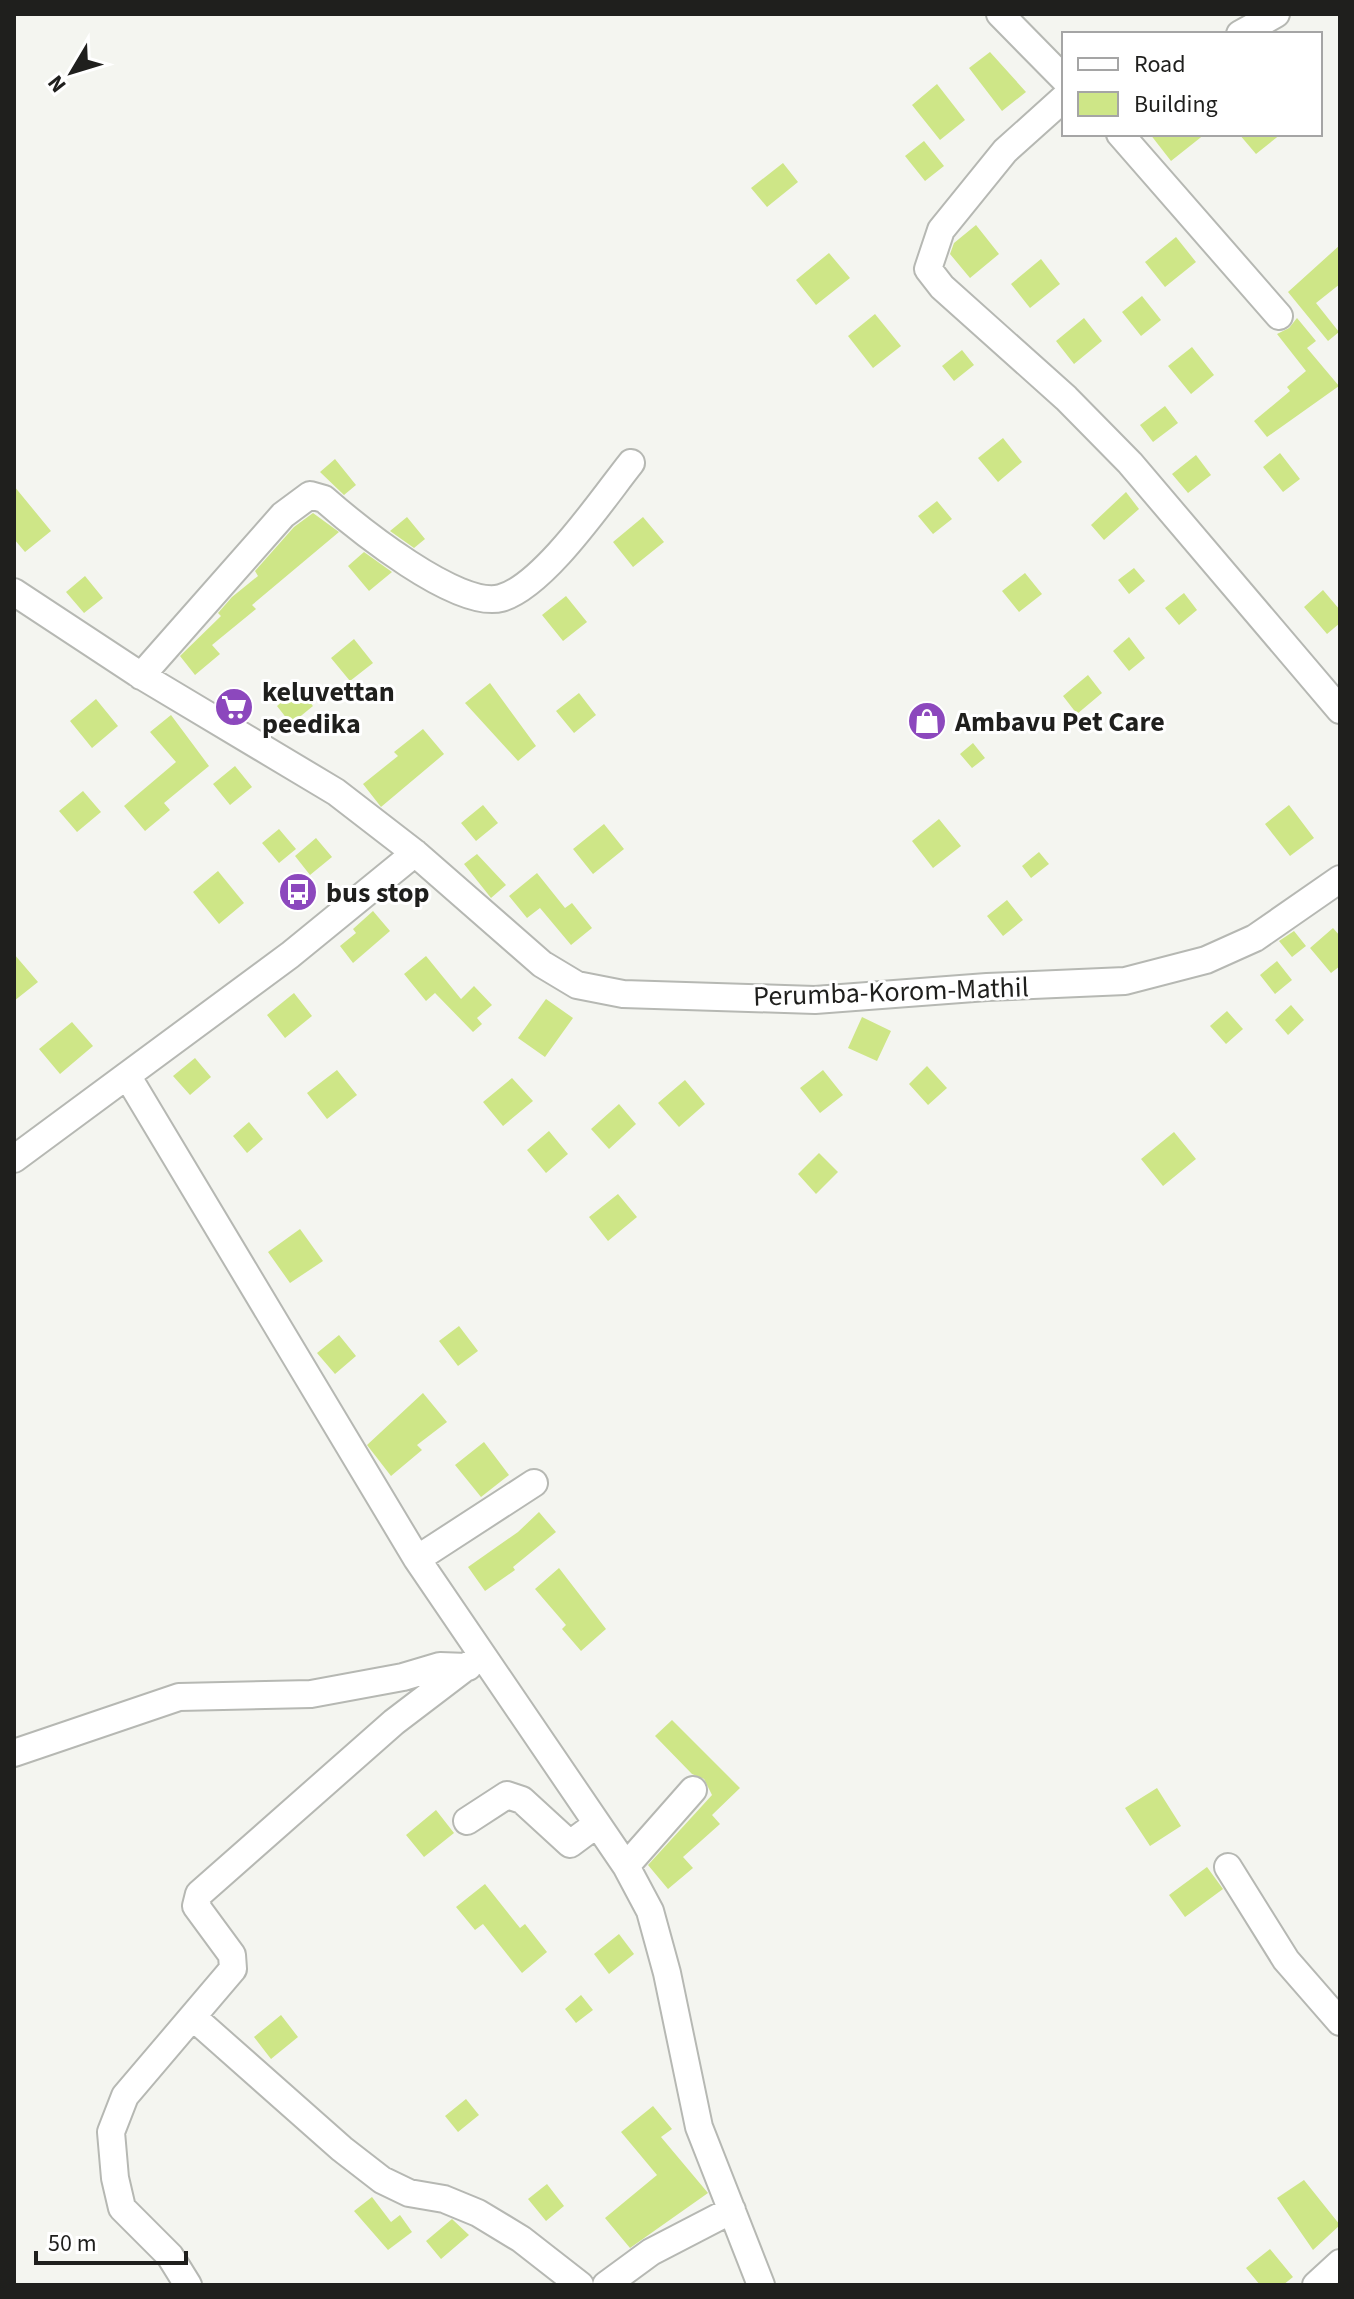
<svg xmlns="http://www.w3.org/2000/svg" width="1354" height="2299" font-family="'Source Sans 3',sans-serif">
	<rect width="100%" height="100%" fill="#f4f5f0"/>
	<!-- building -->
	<path fill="#cee687" d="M990 52 1026 92 1002 111 969 68Z
		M937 84 965 120 940 140 912 105Z
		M1150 134H1205L1171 161Z
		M1239 134H1281L1256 154Z
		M924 141 944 166 925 181 905 156Z
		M783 163 798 182 767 207 751 188Z
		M976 225 999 254 970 278 950 254 954 243Z
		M1176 237 1196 262 1165 287 1145 262Z
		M1340 245V284L1316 303 1339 332 1328 341 1288 292Z
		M829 253 850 278 816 305 796 280Z
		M1041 259 1060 284 1030 308 1011 284Z
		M1142 296 1161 320 1141 336 1122 312Z
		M875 314 901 346 873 368 848 336Z
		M1084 318 1102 341 1074 364 1056 341Z
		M1297 318 1316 341 1307 348 1339 386 1267 437 1254 421 1290 391 1287 387 1306 371 1277 334 1289 328Z
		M1192 347 1214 375 1191 394 1168 366Z
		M962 350 974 365 954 381 942 366Z
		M1165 406 1178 423 1153 442 1140 425Z
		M1003 438 1022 462 998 482 978 458Z
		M1280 453 1300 479 1283 492 1263 467Z
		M1196 455 1211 475 1188 493 1172 474Z
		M335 459 356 485 344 495 320 472Z
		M14 486 51 531 25 552 14 539Z
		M1126 492 1139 509 1104 540 1091 525Z
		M937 501 952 519 933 534 918 516Z
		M313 513 339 532 252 605 256 609 212 645 220 654 195 675 180 656 221 616 218 613 232 597 258 576 255 571 294 527Z
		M407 517 425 539 414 548 390 531Z
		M643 517 664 542 633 567 613 542Z
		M364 552 392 572 369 591 348 566Z
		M1134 568 1145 581 1129 594 1118 580Z
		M1025 573 1042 594 1019 612 1002 591Z
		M85 576 103 598 84 613 66 592Z
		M1323 590 1340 610V623L1327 634 1304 607Z
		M1184 593 1197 610 1179 625 1165 608Z
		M566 596 587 622 563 641 542 615Z
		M1129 637 1145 658 1129 671 1113 651Z
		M354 639 373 663 350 681 331 658Z
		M1088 675 1102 693 1077 714 1063 696Z
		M490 683 536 746 518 761 465 703Z
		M298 688 313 706 291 724 277 706Z
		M579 693 596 715 574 733 556 711Z
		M96 699 118 726 92 748 70 721Z
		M171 715 209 766 164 803 170 810 145 831 124 806 176 762 150 732Z
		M423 729 444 754 381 807 363 784 398 756 394 752Z
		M973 743 985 758 972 768 960 754Z
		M235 766 252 787 230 805 213 784Z
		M83 791 101 812 77 832 59 811Z
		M483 805 498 823 476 841 461 823Z
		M1289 805 1314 838 1290 856 1265 824Z
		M939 819 961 846 933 868 912 841Z
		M604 824 624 849 593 874 573 849Z
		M279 829 296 849 279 863 262 843Z
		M316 838 332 857 310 875 295 856Z
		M1039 852 1049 864 1031 878 1022 866Z
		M477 854 506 885 491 898 464 864Z
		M218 871 244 903 219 924 193 892Z
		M537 873 565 908 572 903 592 928 571 945 540 908 527 918 509 896Z
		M1007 900 1023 920 1003 936 987 916Z
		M373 911 390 931 353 963 340 946 356 933 353 929Z
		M1333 928 1340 936V966L1331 973 1310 948Z
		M1294 931 1306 946 1292 957 1279 941Z
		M14 954 38 982 14 1001Z
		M426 956 461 999 474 986 492 1005 477 1018 482 1024 473 1032 435 993 426 1001 404 974Z
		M1277 961 1292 980 1275 994 1260 975Z
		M294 993 312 1016 285 1038 267 1015Z
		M546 999 573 1018 545 1057 518 1038Z
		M1291 1005 1304 1020 1288 1035 1275 1020Z
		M1227 1011 1243 1029 1226 1044 1210 1026Z
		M862 1017 891 1031 877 1061 848 1048Z
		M72 1022 93 1046 60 1074 39 1049Z
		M195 1058 211 1077 190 1095 173 1076Z
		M927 1066 947 1088 928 1105 909 1084Z
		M337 1070 357 1095 327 1119 307 1093Z
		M823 1070 843 1095 820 1113 800 1088Z
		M512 1078 533 1101 503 1126 483 1102Z
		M685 1080 705 1104 679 1127 658 1103Z
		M619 1104 636 1124 609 1149 591 1129Z
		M249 1122 263 1139 247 1153 233 1136Z
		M549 1131 568 1154 546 1173 527 1150Z
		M1174 1132 1196 1159 1163 1186 1141 1159Z
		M819 1153 838 1172 816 1194 798 1174Z
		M618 1194 637 1217 608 1241 589 1217Z
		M300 1229 323 1261 290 1283 268 1252Z
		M459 1326 478 1351 458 1366 439 1341Z
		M339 1335 356 1356 335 1374 317 1353Z
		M423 1393 447 1422 417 1445 422 1450 391 1476 367 1445Z
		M484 1442 509 1475 481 1497 455 1465Z
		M539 1512 556 1532 513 1567 515 1570 485 1591 468 1567 518 1532Z
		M559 1568 606 1629 581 1651 562 1629 566 1625 535 1589Z
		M672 1720 740 1788 712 1815 720 1824 683 1857 693 1868 668 1889 648 1865 712 1795 704 1779 692 1774 655 1736Z
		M1157 1788 1181 1826 1150 1846 1125 1808Z
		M436 1810 454 1833 424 1857 406 1835Z
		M1207 1867 1223 1889 1185 1917 1169 1895Z
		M485 1884 520 1928 525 1924 547 1952 522 1973 483 1924 475 1930 456 1907Z
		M619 1934 634 1954 609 1974 594 1954Z
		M581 1995 593 2010 576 2023 565 2009Z
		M281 2015 298 2037 271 2059 254 2037Z
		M466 2099 479 2115 458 2132 445 2116Z
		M653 2106 672 2129 661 2137 708 2193 630 2248 605 2218 657 2175 621 2132Z
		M1304 2180 1340 2225 1313 2250 1277 2198Z
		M547 2184 564 2206 546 2221 528 2199Z
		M372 2197 391 2222 400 2215 412 2232 388 2250 354 2211Z
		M452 2219 469 2235 441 2259 426 2241Z
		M1270 2249 1293 2277 1283 2285H1260L1246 2268Z"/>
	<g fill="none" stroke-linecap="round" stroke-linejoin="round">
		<defs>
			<path id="minor" d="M1000 14 1064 79
				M1240 34 1276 14
				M1064 98 1005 151 941 230 928 269 942 287 1066 398 1130 463 1340 710
				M1120 134 1279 316
				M14 592 137 673 336 792 415 853 542 964 577 985 623 994 815 1000 987 987 1125 981 1206 960 1255 938 1340 879
				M141 676 283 515 310 495 324 499C356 527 458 610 501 598 544 586 603 498 631 463
				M128 1077 417 1559 626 1866 650 1911 667 1973 699 2127 761 2285
				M14 1159 290 955 415 853
				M417 1559 534 1483
				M14 1753 179 1697 311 1694 403 1677 440 1666 468 1667
				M467 1821 507 1795 522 1800 570 1844 597 1824
				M626 1866 693 1790
				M1228 1867 1286 1960 1340 2022
				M194 2018 342 2149 382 2180 409 2193 444 2199 478 2213 521 2239 580 2285
				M188 2285 170 2256 122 2208 115 2178 111 2132 125 2096 233 1969 232 1955 196 1906 199 1894 394 1722 482 1655
				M606 2285 651 2252 732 2210
				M1316 2285 1340 2263"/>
		</defs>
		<!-- minor casing -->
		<use href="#minor" stroke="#b6b8b3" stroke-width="30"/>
		<!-- minor -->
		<use href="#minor" stroke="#fff" stroke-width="26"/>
	</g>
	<!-- icons -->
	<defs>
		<symbol id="supermarket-disc" viewBox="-11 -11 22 22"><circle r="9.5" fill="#8c48bd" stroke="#fff"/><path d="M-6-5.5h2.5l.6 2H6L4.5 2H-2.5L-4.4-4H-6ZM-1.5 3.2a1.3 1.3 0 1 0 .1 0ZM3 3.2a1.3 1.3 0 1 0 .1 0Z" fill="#fff"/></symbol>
		<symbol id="shop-disc" viewBox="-11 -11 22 22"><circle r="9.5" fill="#8c48bd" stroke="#fff"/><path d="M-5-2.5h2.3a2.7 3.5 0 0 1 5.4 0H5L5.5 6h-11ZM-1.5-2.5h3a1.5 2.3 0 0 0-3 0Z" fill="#fff"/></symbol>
		<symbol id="bus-disc" viewBox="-11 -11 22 22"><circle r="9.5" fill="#8c48bd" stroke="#fff"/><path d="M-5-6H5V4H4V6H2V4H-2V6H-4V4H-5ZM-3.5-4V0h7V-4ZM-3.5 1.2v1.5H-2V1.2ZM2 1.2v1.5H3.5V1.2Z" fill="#fff"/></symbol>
	</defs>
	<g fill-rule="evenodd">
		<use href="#supermarket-disc" x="212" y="685" width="44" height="44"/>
		<use href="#shop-disc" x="905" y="699" width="44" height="44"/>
		<use href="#bus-disc" x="276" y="870" width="44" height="44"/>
	</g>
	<g text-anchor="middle" stroke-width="6" stroke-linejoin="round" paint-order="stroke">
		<!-- poi labels -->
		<g font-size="28" font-weight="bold" fill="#1f1f1d" stroke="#fff" text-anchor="start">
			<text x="262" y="701">keluvettan<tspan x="262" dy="32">peedika</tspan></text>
			<text x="955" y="731">Ambavu Pet Care</text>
			<text x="326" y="902">bus stop</text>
		</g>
		<!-- street labels -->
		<g font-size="28" fill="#1f1f1d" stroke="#fff">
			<text transform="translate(891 991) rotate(-2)" y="10">Perumba-Korom-Mathil</text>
		</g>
	</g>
	<!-- border -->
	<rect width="1354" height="2299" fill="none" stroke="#1f1f1d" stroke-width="32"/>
	<!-- legend -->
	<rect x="1062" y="32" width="260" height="104" fill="#ffffff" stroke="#a5a5a5" stroke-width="2"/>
	<rect x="1078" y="58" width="40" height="12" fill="#ffffff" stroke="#a5a5a5" stroke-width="2"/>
	<text x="1134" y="72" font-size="24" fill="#1f1f1d">Road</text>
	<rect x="1078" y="92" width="40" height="24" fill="#cee687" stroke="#a5a5a5" stroke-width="2"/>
	<text x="1134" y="112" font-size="24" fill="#1f1f1d">Building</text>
	<!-- north arrow -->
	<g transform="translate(72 72) rotate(232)" stroke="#ffffff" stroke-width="6" paint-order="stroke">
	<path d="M0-6L14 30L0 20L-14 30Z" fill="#1f1f1d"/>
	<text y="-12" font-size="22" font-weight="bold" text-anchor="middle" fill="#1f1f1d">N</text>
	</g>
	<!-- scale -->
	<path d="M36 2251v12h150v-12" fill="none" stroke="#1f1f1d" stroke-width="4"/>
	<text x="48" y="2251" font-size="24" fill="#1f1f1d" stroke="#ffffff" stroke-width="6" paint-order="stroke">50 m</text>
</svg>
